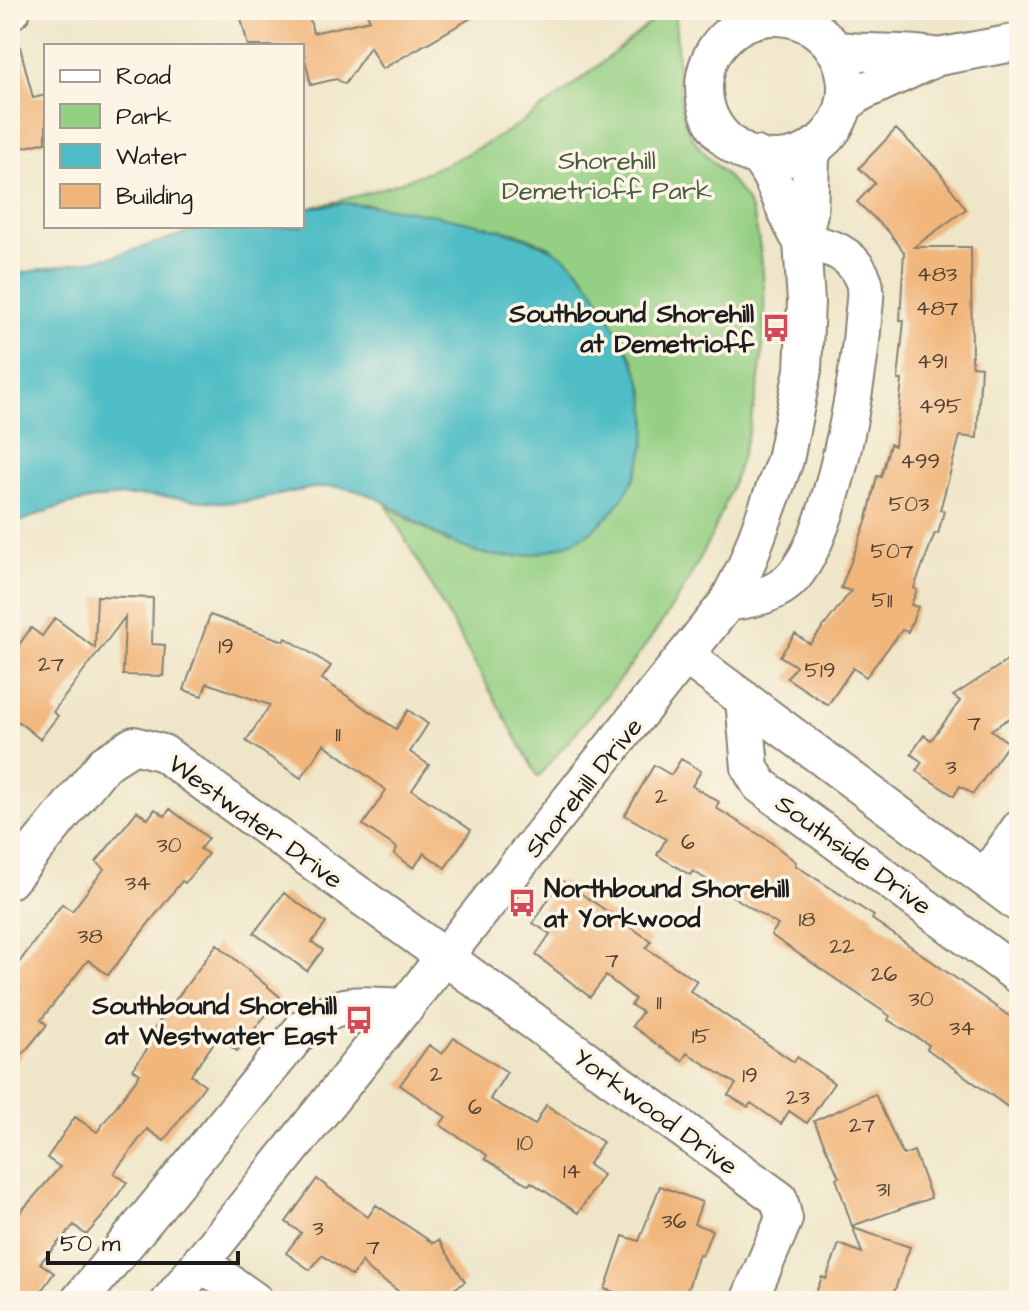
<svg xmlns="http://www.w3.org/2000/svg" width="1029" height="1311" font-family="'Architects Daughter',sans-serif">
	<rect width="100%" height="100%" fill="#fcf5e5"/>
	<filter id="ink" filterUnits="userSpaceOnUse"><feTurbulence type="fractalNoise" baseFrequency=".0125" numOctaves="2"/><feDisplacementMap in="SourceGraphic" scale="16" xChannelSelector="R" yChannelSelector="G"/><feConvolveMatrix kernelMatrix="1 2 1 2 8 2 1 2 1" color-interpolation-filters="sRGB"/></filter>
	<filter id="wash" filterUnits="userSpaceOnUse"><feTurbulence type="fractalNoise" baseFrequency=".006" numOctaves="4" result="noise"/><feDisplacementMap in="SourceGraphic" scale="32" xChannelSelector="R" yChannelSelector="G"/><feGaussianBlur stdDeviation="1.8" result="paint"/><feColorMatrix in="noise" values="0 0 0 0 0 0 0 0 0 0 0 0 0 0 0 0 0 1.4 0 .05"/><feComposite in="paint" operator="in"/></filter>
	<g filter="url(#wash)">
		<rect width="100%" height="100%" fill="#efe6c9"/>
		<!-- green -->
		<path fill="#94cf83" stroke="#587650" stroke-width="2" d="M666 10H674C679 41 676 107 688 130 706 164 746 183 755 222 782 341 748 475 689 579 648 651 591 714 538 777L387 506 449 543 646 438 645 392 633 359 591 286 549 246 514 232 365 204 313 207C380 192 447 168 506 132 563 98 614 52 666 10Z"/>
		<!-- water -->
		<path fill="#4fbdc5" stroke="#366c70" stroke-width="2" d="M343 203C398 207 537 227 574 265 591 282 602 304 614 325 628 350 642 374 646 403 651 444 638 483 610 514 592 535 569 545 543 552 447 577 411 493 336 487 305 485 271 500 240 502 211 505 180 496 150 496 101 494 53 505 10 527V275L115 256 208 226H302V209Z"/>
		<g id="blocks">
			<!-- building -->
			<path fill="#f1b67c" d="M239 10H308L313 33 370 20 365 10H485L382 69 370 47 345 84 336 79 311 85 302 46H248Z
				M17 35 33 98 46 95V142L17 149 10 119V36Z
				M896 129 937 169 966 209 914 247H971L972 366 981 367 977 438 960 436 940 510 944 511 938 534 935 533 914 588 917 590 911 605 918 607 908 632 902 630 866 677 853 668 828 705 787 678 796 666 780 656 795 634 810 644 851 591 841 588 867 519 877 476 881 477 890 444 895 446 902 380H898L904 320H900L904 252 888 231 857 202 875 183 859 168Z
				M97 596 153 598 152 644 165 645 163 676 123 675 125 617 53 712 58 716 40 739 10 715V657L31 628 42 636 55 618 95 648Z
				M210 615 284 641 286 638 306 650 331 666 322 679 396 729 408 710 428 724 410 752 429 765 412 790 471 830 445 868 424 853 414 868 394 854 397 848 363 825 386 790 324 744 301 778 246 741 270 705 207 683 202 696 184 690Z
				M1019 653V712L991 730 1009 743 973 794 960 786 954 796 916 771 922 762 911 754 924 735 931 740 960 701 953 696Z
				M681 759 701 771 692 786 719 802 716 808 768 840 796 862 795 865 874 916 872 919 1019 1023V1115L927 1049 929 1045 888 1020 890 1016 771 935 778 925 693 871 690 875 657 855 666 839 625 815 654 765 671 775Z
				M155 809 165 816 170 809 208 838 200 849 208 854 185 883 182 881 108 975 88 960 41 1020 47 1025 10 1069V1003L20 991 10 983V975L62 904 72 911 104 869 96 862 137 811 148 819Z
				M561 880 651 941 646 948 697 981 690 991 794 1062 797 1057 834 1083 807 1123 789 1111 781 1124 751 1103 748 1107 728 1095 736 1084 687 1053 682 1061 663 1049 632 1026 642 1012 631 1005 635 999 606 976 590 997 536 955 550 934 533 923Z
				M284 893 326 923 312 942 323 950 307 971 254 933Z
				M217 944 280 997 237 1051 218 1037 191 1075 205 1085 164 1141 147 1129 114 1173 127 1182 103 1216 86 1235 74 1225 40 1263 54 1273 34 1301H10V1224L60 1167 47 1158 75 1117 97 1132 140 1074 133 1069 153 1041 148 1037Z
				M454 1038 507 1072 490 1099 535 1125 546 1105 603 1142 588 1165 603 1175 578 1213 531 1182 529 1185 485 1159 487 1155 440 1125 446 1117 400 1085 429 1045 442 1054Z
				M875 1094 903 1155 914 1151 931 1198 852 1226 836 1178 839 1177 814 1121Z
				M317 1179 368 1217 376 1205 433 1243 439 1240 465 1282 435 1301H413L368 1270 362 1261 352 1276 322 1255 310 1270 286 1253 301 1233 286 1222Z
				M660 1186 702 1202 694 1224 712 1230 702 1256 699 1254 684 1301H641L605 1289 623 1236 639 1241Z
				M853 1228 910 1247 891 1301H813L822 1277 826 1279 839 1244 862 1253Z"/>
		</g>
	</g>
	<g filter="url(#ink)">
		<use href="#blocks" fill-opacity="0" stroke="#868172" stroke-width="2"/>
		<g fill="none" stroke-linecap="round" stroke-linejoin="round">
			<defs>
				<path id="minor" d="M10 11 12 10
					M704 88a71 71 0 1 1 142 0a71 71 0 1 1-142 0Z
					M834 49C869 55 903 50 938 57
					M844 105 860 93 938 57 1019 42
					M727 603C751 599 776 596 793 577 833 532 859 379 863 319 864 308 867 292 864 282 853 252 830 246 802 242 782 213 779 181 756 155
					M687 657 1019 904
					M744 699 750 768 760 785 1019 976
					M985 878 1019 829
					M10 880 104 764 134 745 163 753 779 1199 784 1219 749 1301
					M200 1262 255 1301
					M79 1301 303 1028C340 998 362 1006 406 1007
					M170 1301 727 603 746 566 785 460 803 370 806 302 802 242 809 213 811 158 815 146"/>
			</defs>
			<!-- minor casing -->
			<use href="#minor" stroke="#868172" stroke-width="40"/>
			<!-- minor -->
			<use href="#minor" stroke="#fff" stroke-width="36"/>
		</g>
	</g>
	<!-- icons -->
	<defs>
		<symbol id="bus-bare" viewBox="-9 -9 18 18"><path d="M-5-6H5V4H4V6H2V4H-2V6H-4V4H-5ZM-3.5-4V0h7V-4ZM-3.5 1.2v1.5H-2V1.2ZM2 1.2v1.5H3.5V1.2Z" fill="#d1495b" stroke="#fcf5e5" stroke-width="2.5" paint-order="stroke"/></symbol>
	</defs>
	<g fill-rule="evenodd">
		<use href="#bus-bare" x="756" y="308" width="40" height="40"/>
		<use href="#bus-bare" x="502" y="883" width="40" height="40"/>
		<use href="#bus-bare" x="339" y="1000" width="40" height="40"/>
	</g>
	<g text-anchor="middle" stroke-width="7" stroke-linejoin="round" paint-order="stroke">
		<!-- number labels -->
		<g font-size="22" fill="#514234">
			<text x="937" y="281">483</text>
			<text x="937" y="315">487</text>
			<text x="932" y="368">491</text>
			<text x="940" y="413">495</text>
			<text x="920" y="468">499</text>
			<text x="909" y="511">503</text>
			<text x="892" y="558">507</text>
			<text x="882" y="607">511</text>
			<text x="226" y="653">19</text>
			<text x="51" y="671">27</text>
			<text x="820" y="677">519</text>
			<text x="974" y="730">7</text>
			<text x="338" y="741">11</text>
			<text x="951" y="774">3</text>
			<text x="661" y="803">2</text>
			<text x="688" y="849">6</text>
			<text x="169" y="852">30</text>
			<text x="138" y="890">34</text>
			<text x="807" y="926">18</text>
			<text x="90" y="943">38</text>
			<text x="842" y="953">22</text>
			<text x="612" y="967">7</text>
			<text x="884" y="981">26</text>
			<text x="921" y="1006">30</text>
			<text x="659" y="1009">11</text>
			<text x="962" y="1035">34</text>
			<text x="701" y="1043">15</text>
			<text x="436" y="1081">2</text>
			<text x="750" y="1082">19</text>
			<text x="798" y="1104">23</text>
			<text x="475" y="1114">6</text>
			<text x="862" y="1132">27</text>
			<text x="525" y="1150">10</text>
			<text x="572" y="1178">14</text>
			<text x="883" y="1196">31</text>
			<text x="674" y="1228">36</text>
			<text x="318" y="1235">3</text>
			<text x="373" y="1254">7</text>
		</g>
		<!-- park labels -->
		<g font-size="26" fill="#465b40" stroke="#fcf5e5">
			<text x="607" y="169">Shorehill<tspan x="607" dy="30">Demetrioff Park</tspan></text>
		</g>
		<!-- poi labels -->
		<g font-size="26" font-weight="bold" fill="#1c1c1c" stroke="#fcf5e5" text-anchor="end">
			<text x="754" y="322">Southbound Shorehill<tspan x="754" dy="30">at Demetrioff</tspan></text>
			<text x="544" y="897" text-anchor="start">Northbound Shorehill<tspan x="544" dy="30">at Yorkwood</tspan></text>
			<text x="337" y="1014">Southbound Shorehill<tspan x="337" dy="30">at Westwater East</tspan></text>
		</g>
		<!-- street labels -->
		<g font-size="26" fill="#1c1c1c" stroke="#fcf5e5">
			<text transform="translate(583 787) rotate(-51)" y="9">Shorehill Drive</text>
			<text transform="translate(256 821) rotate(36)" y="9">Westwater Drive</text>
			<text transform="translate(854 854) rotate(36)" y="9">Southside Drive</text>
			<text transform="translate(656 1111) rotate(36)" y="9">Yorkwood Drive</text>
		</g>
	</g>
	<!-- margin -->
	<rect width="1029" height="1311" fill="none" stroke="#fcf5e5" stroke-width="40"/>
	<!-- legend -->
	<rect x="44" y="44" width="260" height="184" fill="#fcf5e5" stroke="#a29e95" stroke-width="2"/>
	<rect x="60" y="70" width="40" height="12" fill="#ffffff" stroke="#a29e95" stroke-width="2"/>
	<text x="116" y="84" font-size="24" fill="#1c1c1c">Road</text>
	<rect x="60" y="104" width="40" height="24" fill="#94cf83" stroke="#a29e95" stroke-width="2"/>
	<text x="116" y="124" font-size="24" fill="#1c1c1c">Park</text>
	<rect x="60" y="144" width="40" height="24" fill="#4fbdc5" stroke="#a29e95" stroke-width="2"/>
	<text x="116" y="164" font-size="24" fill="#1c1c1c">Water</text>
	<rect x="60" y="184" width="40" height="24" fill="#f1b67c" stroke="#a29e95" stroke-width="2"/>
	<text x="116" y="204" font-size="24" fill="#1c1c1c">Building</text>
	<!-- scale -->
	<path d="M48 1251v12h190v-12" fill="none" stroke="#1c1c1c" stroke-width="4"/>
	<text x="60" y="1251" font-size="24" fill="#1c1c1c" stroke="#fcf5e5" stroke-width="6" paint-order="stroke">50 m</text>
</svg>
